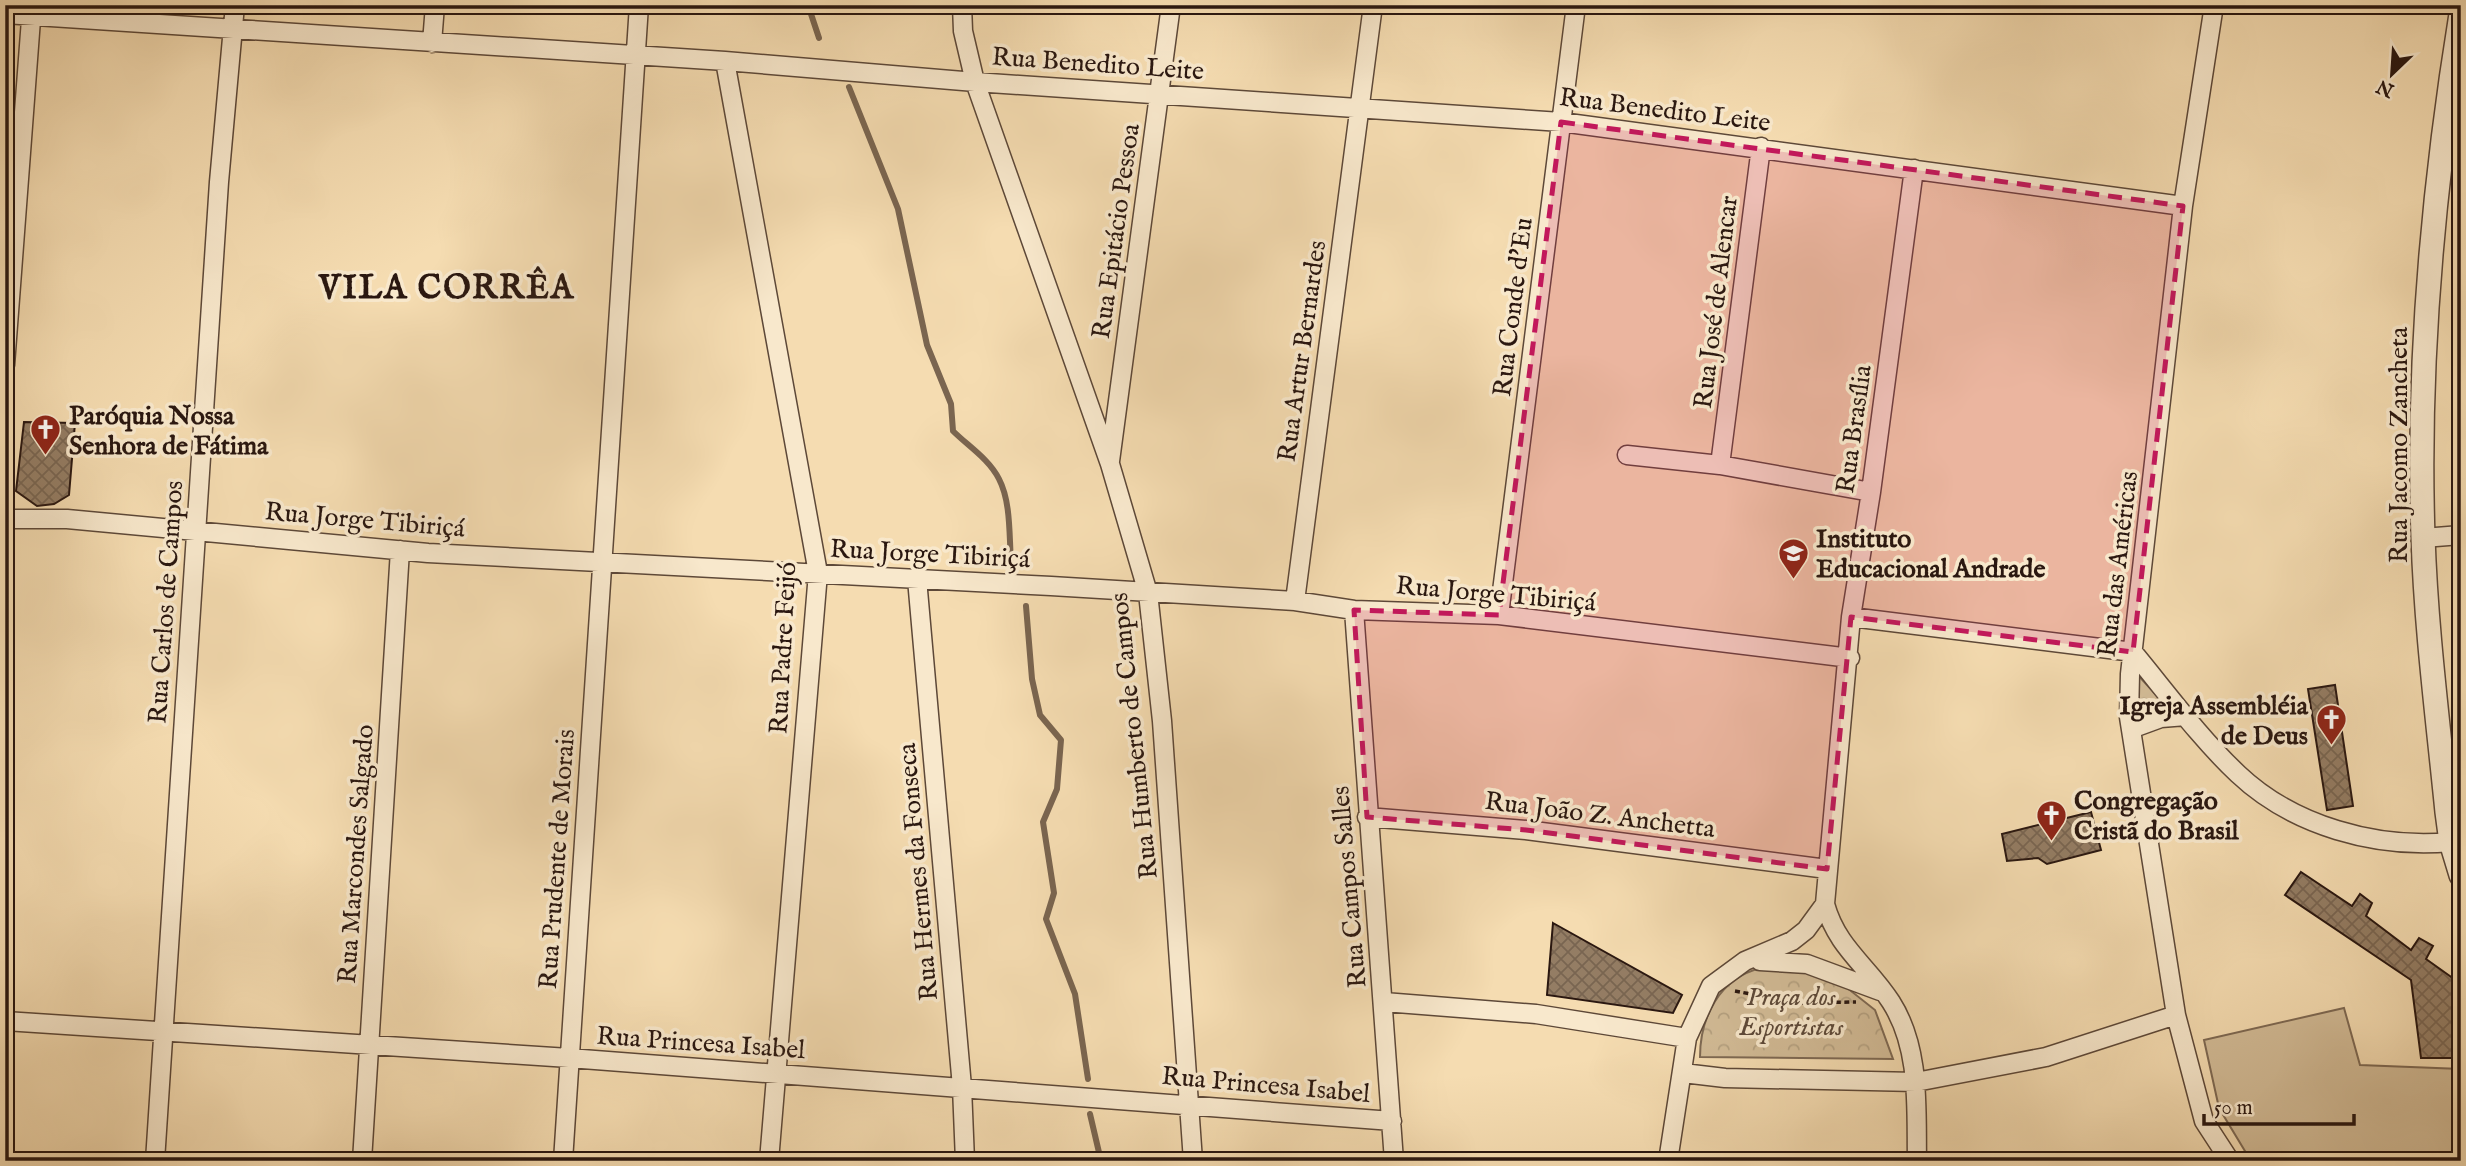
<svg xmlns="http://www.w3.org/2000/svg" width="2466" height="1166" font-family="'IM FELL English',serif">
	<defs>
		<pattern id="park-crowns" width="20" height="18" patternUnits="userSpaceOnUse" patternTransform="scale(1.75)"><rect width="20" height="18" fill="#d2bb96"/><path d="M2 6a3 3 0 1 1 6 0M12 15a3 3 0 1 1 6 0" fill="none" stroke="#b4a080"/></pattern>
		<pattern id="building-cross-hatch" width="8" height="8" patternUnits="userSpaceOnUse" patternTransform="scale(1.75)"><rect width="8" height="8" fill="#947d64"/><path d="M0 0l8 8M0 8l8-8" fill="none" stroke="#796551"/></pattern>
	</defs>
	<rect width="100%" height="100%" fill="#f5dcb1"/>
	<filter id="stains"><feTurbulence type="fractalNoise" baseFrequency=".00286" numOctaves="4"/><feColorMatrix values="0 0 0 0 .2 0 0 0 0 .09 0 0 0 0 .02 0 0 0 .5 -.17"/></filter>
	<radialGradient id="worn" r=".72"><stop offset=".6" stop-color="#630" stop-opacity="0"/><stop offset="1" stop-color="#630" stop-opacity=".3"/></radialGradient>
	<!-- green -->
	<path fill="#d2bb96" stroke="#7e6953" stroke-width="2" d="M2344 1008 2360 1065 2461 1069V1161H2251L2219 1108 2204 1040Z"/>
	<!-- park -->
	<path fill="url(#park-crowns)" stroke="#7e6953" stroke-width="2" d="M2136 673 2171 711 2138 720Z
		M1799 966 1846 987 1875 1010 1893 1059 1700 1057C1700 1018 1719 978 1761 968 1773 966 1787 966 1799 966Z"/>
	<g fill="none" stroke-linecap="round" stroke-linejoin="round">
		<!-- stream -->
		<path stroke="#7a6550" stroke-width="6" d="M808 5 819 38
			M849 87 898 209 927 345 951 404 953 431C968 446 989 459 999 479 1011 502 1009 535 1011 561
			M1026 606 1032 679 1040 715 1061 740 1057 789 1043 822 1054 893 1046 919 1075 994 1088 1079
			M1090 1114 1101 1161"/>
	</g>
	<!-- building -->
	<path fill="url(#building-cross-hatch)" stroke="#2a1710" stroke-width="2" d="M24 422 75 423 69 495 54 504 37 506 16 491Z
		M2335 685 2353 806 2327 810 2308 689Z
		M2091 812 2101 850 2047 864 2038 858 2007 861 2002 834Z
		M2301 872 2352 906 2360 894 2372 903 2366 916 2411 950 2419 938 2433 946 2426 959 2461 984V1058H2421L2411 980 2285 895Z
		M1553 923 1682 995 1673 1013 1547 995Z"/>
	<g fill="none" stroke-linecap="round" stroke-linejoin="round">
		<defs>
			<path id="minor" d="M962 5 963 31 975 82 1110 464 1148 593 1162 721 1193 1161
				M2214 5 2183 206 2130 674 2129 717 2176 1015 2204 1121 2230 1161
				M5 14 725 61 975 82 1561 122 2183 206
				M432 43 435 5
				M725 61 818 573 769 1161
				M1914 169 1871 492 1851 617 1825 904C1837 948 1868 966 1891 1002 1921 1049 1916 1108 1917 1161
				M5 365 32 6
				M1627 455 1720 465 1871 492
				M1110 461 1171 5
				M1720 465 1761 147
				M5 519H67L428 553 1051 586 1295 601 1354 610 1499 615 1850 658
				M2423 538 2461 535
				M917 579 962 1087 965 1161
				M1295 601 1373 5
				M1354 610 1394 1161
				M1499 615 1576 5
				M1851 617 2133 652C2167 693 2199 737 2238 774 2293 826 2376 849 2451 842
				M2131 729 2161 718 2186 716
				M1367 817 1526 830 1827 869
				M1760 961 1807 964 1880 991
				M1384 1002 1536 1014 1687 1038
				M5 1021 569 1058 1392 1121
				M1683 1073 1725 1078 1916 1082 2046 1057 2176 1015
				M155 1161 219 182 235 5
				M362 1161 400 550
				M563 1161 639 5
				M1668 1161 1687 1038 1711 986 1745 961 1792 941 1806 930 1825 904"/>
			<path id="tertiary" d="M2461 14C2433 187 2417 362 2423 537 2426 629 2438 721 2447 812L2451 842 2461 875"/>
		</defs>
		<!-- minor casing -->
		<use href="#minor" stroke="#5d4838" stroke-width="21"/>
		<!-- tertiary casing -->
		<use href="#tertiary" stroke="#5d4838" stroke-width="26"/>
		<!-- path -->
		<path stroke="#2a1710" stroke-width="3.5" stroke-dasharray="5 3.5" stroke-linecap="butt" d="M1735 991 1797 1003 1856 1002"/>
		<!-- minor -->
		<use href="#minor" stroke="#f8e8cc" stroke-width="18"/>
		<!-- tertiary -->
		<use href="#tertiary" stroke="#f8e8cc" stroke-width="23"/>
	</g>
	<!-- marked area -->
	<path fill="#c2185b" fill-opacity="0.2" stroke="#c2185b" stroke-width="5" stroke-dasharray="14 9" stroke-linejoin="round" d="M1561 122 2183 206 2133 652 1851 617 1827 869 1526 830 1367 817 1354 610 1499 615Z"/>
	<!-- icons -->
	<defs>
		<symbol id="church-pin" viewBox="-11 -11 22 30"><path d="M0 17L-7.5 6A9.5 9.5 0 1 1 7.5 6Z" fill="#8f2418" stroke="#f8e8cc"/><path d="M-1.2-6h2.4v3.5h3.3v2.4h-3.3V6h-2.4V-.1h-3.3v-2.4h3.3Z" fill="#fff"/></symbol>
		<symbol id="school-pin" viewBox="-11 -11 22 30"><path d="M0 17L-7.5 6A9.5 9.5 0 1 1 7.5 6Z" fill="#8f2418" stroke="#f8e8cc"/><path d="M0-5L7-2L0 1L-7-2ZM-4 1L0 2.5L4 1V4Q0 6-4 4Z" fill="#fff"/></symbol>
	</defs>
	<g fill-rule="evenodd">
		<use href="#church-pin" x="28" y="412" width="35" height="47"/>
		<use href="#school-pin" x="1776" y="536" width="35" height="47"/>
		<use href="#church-pin" x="2314" y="702" width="35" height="47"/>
		<use href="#church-pin" x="2034" y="798" width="35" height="47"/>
	</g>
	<g text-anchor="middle" stroke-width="7" stroke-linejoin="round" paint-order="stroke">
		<!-- street labels -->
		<g font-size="26" fill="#2a1710" stroke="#f8e8cc">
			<text transform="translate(1098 63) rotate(4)" y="9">Rua Benedito Leite</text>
			<text transform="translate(1665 109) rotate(7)" y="9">Rua Benedito Leite</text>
			<text transform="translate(1115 231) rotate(-82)" y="9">Rua Epitácio Pessoa</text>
			<text transform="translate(1715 302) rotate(-83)" y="9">Rua José de Alencar</text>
			<text transform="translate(1512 307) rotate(-83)" y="9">Rua Conde d'Eu</text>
			<text transform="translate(1301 351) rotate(-82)" y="9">Rua Artur Bernardes</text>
			<text transform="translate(1853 429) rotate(-82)" y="9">Rua Brasília</text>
			<text transform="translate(2398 445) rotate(-90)" y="9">Rua Jacomo Zancheta</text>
			<text transform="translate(365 519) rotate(5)" y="9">Rua Jorge Tibiriçá</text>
			<text transform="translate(930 553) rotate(3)" y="9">Rua Jorge Tibiriçá</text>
			<text transform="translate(2117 564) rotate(-83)" y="9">Rua das Américas</text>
			<text transform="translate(1496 593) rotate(5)" y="9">Rua Jorge Tibiriçá</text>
			<text transform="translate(165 602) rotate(-86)" y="9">Rua Carlos de Campos</text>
			<text transform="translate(782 648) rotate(-87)" y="9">Rua Padre Feijó</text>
			<text transform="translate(1133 736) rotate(-96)" y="9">Rua Humberto de Campos</text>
			<text transform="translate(1600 814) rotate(7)" y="9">Rua João Z. Anchetta</text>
			<text transform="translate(355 854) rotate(-86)" y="9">Rua Marcondes Salgado</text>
			<text transform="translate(556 859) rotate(-86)" y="9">Rua Prudente de Morais</text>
			<text transform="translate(917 872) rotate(-95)" y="9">Rua Hermes da Fonseca</text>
			<text transform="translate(1348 887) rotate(-95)" y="9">Rua Campos Salles</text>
			<text transform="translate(701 1042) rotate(4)" y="9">Rua Princesa Isabel</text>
			<text transform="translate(1266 1084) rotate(5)" y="9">Rua Princesa Isabel</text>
		</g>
		<!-- poi labels -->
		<g font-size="26" font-weight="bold" fill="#2a1710" stroke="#f8e8cc" text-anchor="start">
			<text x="69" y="424">Paróquia Nossa<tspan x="69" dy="30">Senhora de Fátima</tspan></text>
			<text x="1816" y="547">Instituto<tspan x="1816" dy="30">Educacional Andrade</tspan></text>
			<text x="2308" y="714" text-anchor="end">Igreja Assembléia<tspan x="2308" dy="30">de Deus</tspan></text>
			<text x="2074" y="809">Congregação<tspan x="2074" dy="30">Cristã do Brasil</tspan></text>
		</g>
		<!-- park labels -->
		<g font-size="26" font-style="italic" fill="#5c4838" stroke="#f8e8cc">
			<text x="1791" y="1005">Praça dos<tspan x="1791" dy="30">Esportistas</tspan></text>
		</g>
		<!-- district labels -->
		<g font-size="33" font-weight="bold" letter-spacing="2" fill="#2a1710" stroke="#f8e8cc">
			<text x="447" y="298">VILA CORRÊA</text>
		</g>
	</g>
	<!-- margin -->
	<rect width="2466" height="1166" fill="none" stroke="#f5dcb1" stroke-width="28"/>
	<rect x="7" y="7" width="2452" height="1152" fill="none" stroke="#2a1710" stroke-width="3.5"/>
	<rect x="14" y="14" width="2438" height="1138" fill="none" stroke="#2a1710" stroke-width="2"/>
	<!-- north arrow -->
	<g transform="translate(2392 74) rotate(205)" stroke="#f8e8cc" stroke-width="5" paint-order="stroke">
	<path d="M0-5L12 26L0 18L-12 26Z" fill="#2a1710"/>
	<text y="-10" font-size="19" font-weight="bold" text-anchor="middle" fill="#2a1710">N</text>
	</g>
	<!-- scale -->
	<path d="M2204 1114v10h150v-10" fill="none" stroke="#2a1710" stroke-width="3.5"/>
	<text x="2214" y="1114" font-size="21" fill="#2a1710" stroke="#f8e8cc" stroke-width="5" paint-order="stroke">50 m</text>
	<rect width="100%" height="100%" filter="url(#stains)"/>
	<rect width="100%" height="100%" fill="url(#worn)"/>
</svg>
